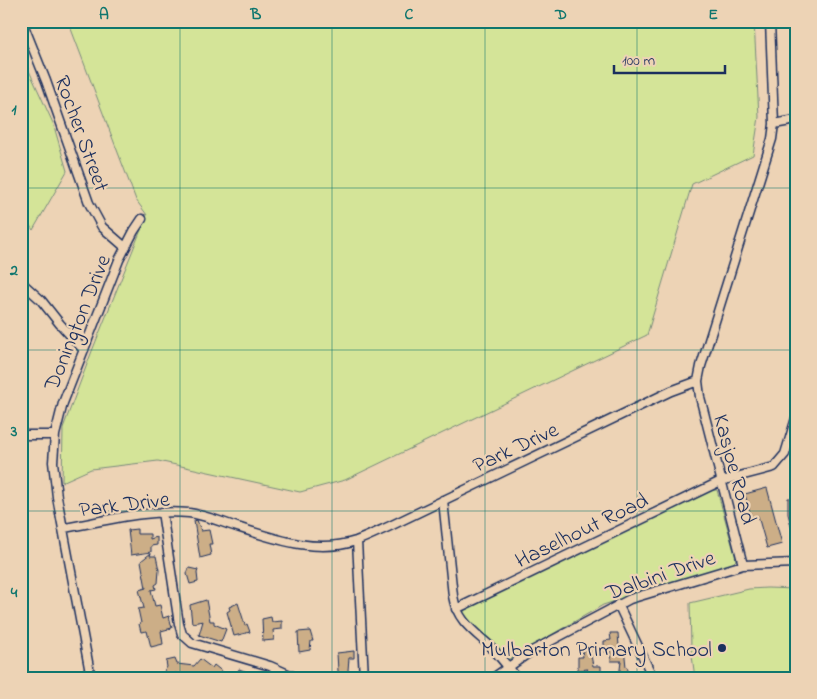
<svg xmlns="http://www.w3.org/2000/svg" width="817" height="699" font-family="'Indie Flower',sans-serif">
	<rect width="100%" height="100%" fill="#edd3b5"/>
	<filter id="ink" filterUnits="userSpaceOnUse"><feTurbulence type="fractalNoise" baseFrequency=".02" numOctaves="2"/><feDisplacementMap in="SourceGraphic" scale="10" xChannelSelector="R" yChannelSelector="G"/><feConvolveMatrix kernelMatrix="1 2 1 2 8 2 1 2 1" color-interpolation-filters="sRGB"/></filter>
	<g filter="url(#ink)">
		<!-- green -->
		<path fill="#d4e498" stroke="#788a7b" d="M68 21H754L759 117 753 155 692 184 647 335 345 480 300 492 158 461 91 469 62 482 63 428 92 351 147 215 136 200Z
			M21 61 25 62 53 123 67 171 33 230 21 213Z
			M711 490H717L735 555 736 560 732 564 603 605 508 660 471 630 463 613 465 609Z
			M767 588 796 589V678H695L691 648 690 603 749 589Z"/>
		<!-- building -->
		<path fill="#ccae87" stroke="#1b2f5e" d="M767 488 782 544 767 548 758 516 751 517 745 494Z
			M788 498H796V538H794L788 514Z
			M197 520 201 531 209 530 212 544H209L211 555 200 558 194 521Z
			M137 529V534H150V539L157 537V545L151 546V552L131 555 128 530Z
			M151 553 150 556H156L159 570 158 583 155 585 156 589 151 590 155 606 160 605 163 618 169 616 172 628 161 631 163 644 151 647 147 631 141 632 139 624 141 623 138 609 144 608 139 590 146 588 141 561Z
			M189 568 198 570 197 573 198 582 190 584 187 574Z
			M206 600 210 621H214V624L226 629 221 642 199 635 203 621 192 623 190 605Z
			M238 603 245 625 247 624 250 632 234 636 227 612 230 610 229 607Z
			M271 617 272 622 282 621V629L273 630 274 640 263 641 262 619Z
			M310 631 313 641H311L310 650 299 652 298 632Z
			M610 633H618L619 647H624L626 667 628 668 627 678H619L621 661H611L610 651 604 652V641L611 640Z
			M582 650H590L593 666H601V675L591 678H581L588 669 578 670V657H583Z
			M354 651V658H349L348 670 353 678H342L338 671 337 653Z
			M175 659 177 664 194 666 200 659 212 668 214 665 224 673 219 678H196L190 674V677L175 673 173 678H160L167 667 166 661Z
			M239 669 261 677V678H235Z"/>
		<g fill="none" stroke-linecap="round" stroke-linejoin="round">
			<defs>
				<path id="minor" d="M22 21 46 81 89 203 102 227 125 247
					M774 124 796 120
					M21 282 41 300 60 324 84 350
					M698 381 700 397 743 565
					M21 435H55
					M443 500 453 596C457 620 472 630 489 645 499 655 508 667 517 678
					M162 512 179 624 182 634 192 643 270 666 297 678
					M64 528C105 521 147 509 189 513 205 515 221 522 237 527 275 539 316 554 356 541 367 537 377 532 388 527L671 391 698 381 701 366 772 139 774 124 770 21
					M357 541 364 678
					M618 604 653 678
					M456 609 721 481 774 467 785 454 796 418
					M91 678 57 497 53 462 55 435 63 403 119 260 134 231 142 219
					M493 678 530 652 630 599 743 565 796 563"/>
			</defs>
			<!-- minor casing -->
			<use href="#minor" stroke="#1b2f5e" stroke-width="11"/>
			<!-- minor -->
			<use href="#minor" stroke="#edd3b5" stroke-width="8"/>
		</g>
	</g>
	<!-- grid -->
	<path fill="none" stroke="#0f766e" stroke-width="1" stroke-opacity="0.55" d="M180 21V678M332 21V678M485 21V678M637 21V678M21 188H796M21 350H796M21 511H796"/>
	<!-- markers -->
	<circle fill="#1b2f5e" stroke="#edd3b5" stroke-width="2" cx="722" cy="648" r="5"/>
	<g text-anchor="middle" stroke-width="4.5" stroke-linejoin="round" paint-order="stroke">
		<!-- street labels -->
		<g font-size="22" fill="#1b2f5e" stroke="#edd3b5">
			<text transform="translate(83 133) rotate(70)" y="8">Rocher Street</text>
			<text transform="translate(76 322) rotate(-68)" y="8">Donington Drive</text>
			<text transform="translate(515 446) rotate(-25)" y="8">Park Drive</text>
			<text transform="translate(736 469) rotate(75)" y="8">Kasjoe Road</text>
			<text transform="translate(124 503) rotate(-7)" y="8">Park Drive</text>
			<text transform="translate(581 529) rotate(-26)" y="8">Haselhout Road</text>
			<text transform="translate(660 574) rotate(-19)" y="8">Dalbini Drive</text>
		</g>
		<!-- poi labels -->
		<g font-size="22" fill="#1b2f5e" stroke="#edd3b5" text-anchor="end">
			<text x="712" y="656">Mulbarton Primary School</text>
		</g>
	</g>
	<!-- margin -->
	<rect width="817" height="699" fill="none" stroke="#edd3b5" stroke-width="55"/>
	<!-- scale -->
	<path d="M614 65v8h111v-8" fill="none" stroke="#1b2f5e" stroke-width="2.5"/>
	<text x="622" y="65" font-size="15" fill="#1b2f5e" stroke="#edd3b5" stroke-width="4" paint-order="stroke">100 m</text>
	<rect x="28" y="28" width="762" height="644" fill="none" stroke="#0f766e" stroke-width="2"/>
	<g font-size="16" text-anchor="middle" font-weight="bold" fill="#0f766e">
		<text x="104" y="19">A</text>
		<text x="256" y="19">B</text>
		<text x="409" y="19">C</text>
		<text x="561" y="19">D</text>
		<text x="713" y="19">E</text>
		<text x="14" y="114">1</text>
		<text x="14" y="275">2</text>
		<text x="14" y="436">3</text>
		<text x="14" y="597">4</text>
	</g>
</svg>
